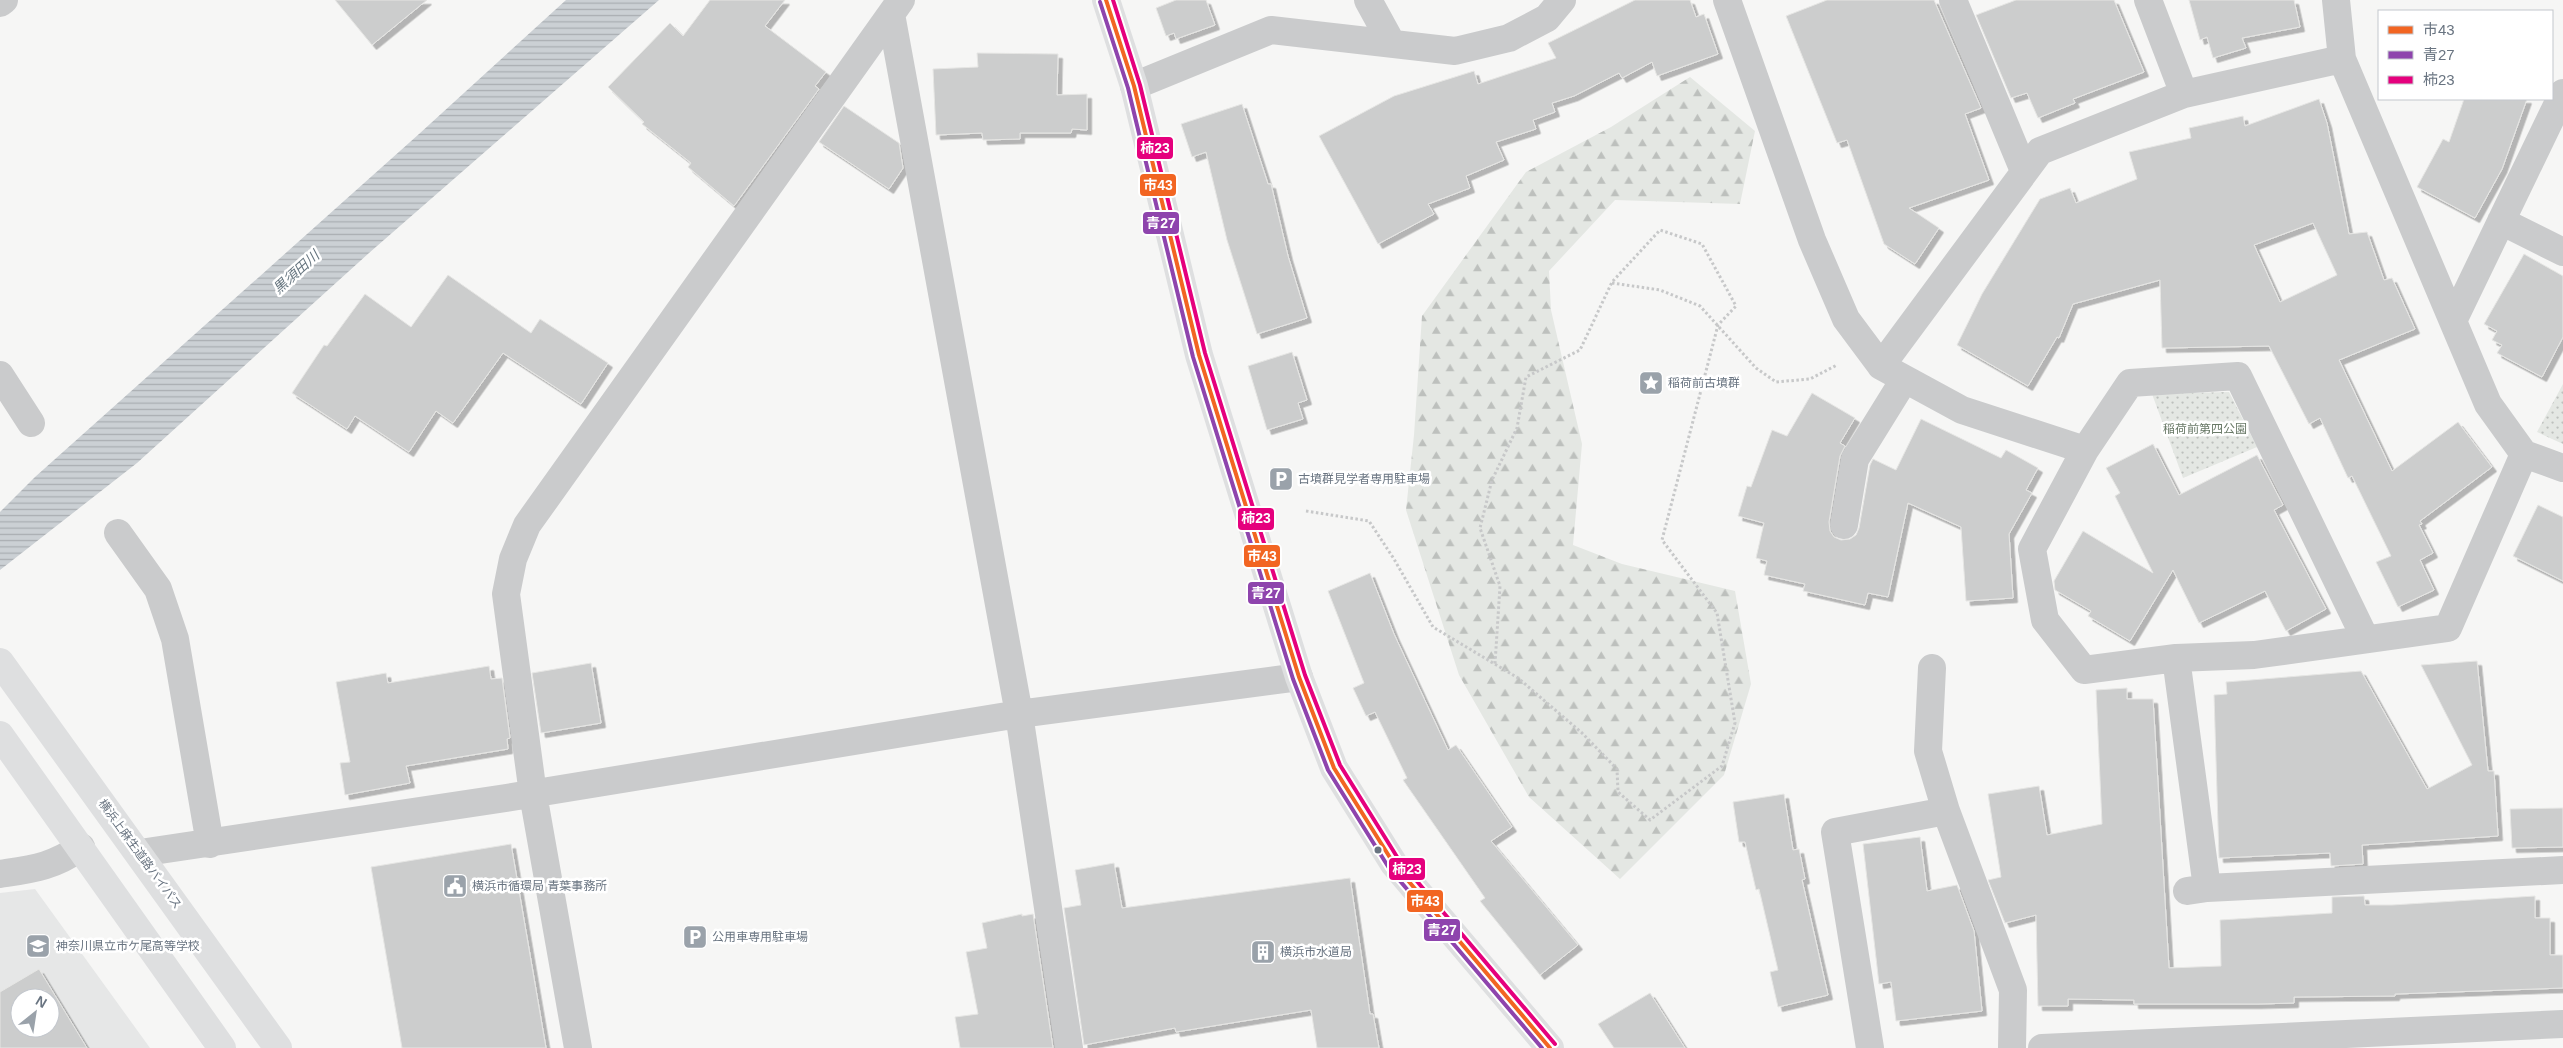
<svg xmlns="http://www.w3.org/2000/svg" width="2563" height="1048" font-family="Helvetica,'Noto Sans JP',sans-serif">
	<defs>
		<pattern id="grass-dots" width="8" height="8" patternUnits="userSpaceOnUse" patternTransform="scale(1.25)"><rect width="8" height="8" fill="#e4e7e3"/><path d="M2 2h.1M6 6h.1" fill="none" stroke="#bdc0bd" stroke-width="1.8" stroke-linecap="round"/></pattern>
		<pattern id="forest-firs" width="22" height="20" patternUnits="userSpaceOnUse" patternTransform="scale(1.25)"><rect width="22" height="20" fill="#e4e7e3"/><path d="M5 1l3.5 6h-7zM16 11l3.5 6h-7z" fill="#bdc0bd"/></pattern>
		<pattern id="water-rules" width="6" height="5" patternUnits="userSpaceOnUse" patternTransform="scale(1.25)"><rect width="6" height="5" fill="#cbd0d4"/><path d="M0 2.5h6" fill="none" stroke="#a9adb1"/></pattern>
		<filter id="shadow"><feDropShadow dx="4.5" dy="4.5" stdDeviation="0" flood-color="#0004"/></filter>
	</defs>
	<rect width="100%" height="100%" fill="#f6f6f5"/>
	<!-- built -->
	<path fill="#e6e7e7" fill-rule="evenodd" d="M35 889 150 1048H0V893ZM20 998H50V1028H20Z"/>
	<!-- grass -->
	<path fill="url(#grass-dots)" d="M2563 384V444L2537 432Z
		M2229 392 2257 447 2183 478 2152 394Z"/>
	<!-- forest -->
	<path fill="url(#forest-firs)" d="M1690 77 1755 131 1740 204 1615 200 1549 271 1551 310 1582 444 1573 545 1622 564 1735 591 1751 684 1724 775 1620 879 1529 797 1459 675 1406 510 1414 435 1422 316 1526 172 1611 127Z"/>
	<!-- water -->
	<path fill="url(#water-rules)" d="M566 0H659L369 253 137 463 0 570V512L35 477 419 134Z"/>
	<!-- building -->
	<path fill="#cccdcd" stroke="#e6e6e4" fill-rule="evenodd" filter="url(#shadow)" d="M335 0H427L372 45Z
		M710 0H785L765 26 826 72 815 86 819 89 734 206 688 167 691 163 642 124 644 122 608 87 670 23 683 36Z
		M1176 0H1206L1215 25 1176 39 1174 33 1166 36 1156 8Z
		M1635 0H1690L1696 17 1704 14 1718 54 1657 76 1652 62 1622 78 1619 73 1574 96 1552 103 1555 112 1533 120 1536 129 1496 142 1504 160 1466 176 1470 188 1428 204 1434 214 1378 244 1319 136 1394 96 1474 71 1478 84 1556 58 1548 43Z
		M1827 0H1934L1981 108 1965 114 1989 180 1909 208 1939 228 1915 264 1884 244 1847 140 1837 143 1786 16Z
		M2016 0H2114L2144 72 2073 99 2075 103 2038 118 2027 93 2011 98 1976 15Z
		M2189 0H2294L2300 27 2242 38 2246 48 2213 58 2207 37 2200 40Z
		M977 53 1058 54 1057 95 1087 94V130L1072 129 1071 133H1020V139L983 140 982 133 936 135 933 69 978 67Z
		M2319 99 2327 123 2349 234 2367 232 2384 280 2392 278 2415 329 2339 360 2392 471 2458 422 2492 467 2420 521 2422 524 2419 525 2433 553 2420 560 2434 590 2398 607 2376 562 2391 556 2352 476 2348 478 2320 418 2309 424 2269 346 2162 348 2160 280 2073 304 2059 338 2057 337 2028 386 1957 345 1982 294 2040 199 2070 188 2076 203 2137 179 2129 152 2191 138 2189 128 2243 116 2245 126ZM2313 223 2337 275 2280 302 2254 245Z
		M2464 99H2527L2502 169 2475 218 2417 187 2443 139 2449 142Z
		M1242 104 1268 184H1271L1288 256 1307 318 1257 334 1227 240 1206 152 1192 157 1181 124Z
		M844 106 899 143 903 168 889 189 819 142Z
		M2524 254 2563 276V337L2542 377 2497 353 2502 345 2492 340 2497 331 2484 324Z
		M448 275 531 333 540 319 608 363 581 404 503 353 453 423 436 411 409 452 355 416 347 429 292 393 324 345 327 346 365 294 411 327Z
		M1292 352 1307 400 1298 403 1303 419 1267 430 1248 366Z
		M1812 393 1855 418 1840 443 1845 446 1840 456 1829 522 1830 531 1834 537 1841 540 1850 539 1856 535 1859 528 1870 465 1873 459 1896 470 1921 419 2001 458 2006 450 2038 468 2026 490 2032 493 2009 534 2013 598 1966 601 1961 527 1908 503 1888 597 1868 593 1865 605 1803 591 1805 584 1764 575 1767 561 1756 558 1764 523 1738 516 1747 486 1751 487 1772 430 1787 436Z
		M2153 444 2179 495 2257 455 2283 505 2274 510 2326 609 2286 631 2265 591 2199 623 2173 570 2130 641 2088 616 2091 611 2055 590 2054 581 2083 531 2153 573 2115 496 2120 493 2106 468Z
		M2538 505 2563 517V581L2513 556Z
		M1370 573 1394 634 1448 750 1456 745 1512 827 1491 841 1578 945 1540 975 1480 901 1485 898 1403 780 1407 778 1375 712 1366 716 1353 688 1364 683 1328 591Z
		M2477 661 2488 771H2494L2498 836 2362 845 2363 864 2331 866 2330 853 2219 858 2214 695 2227 694 2226 682 2361 671 2427 789 2472 765 2421 665Z
		M591 663 601 723 541 733 532 673Z
		M489 666 491 679 502 678 510 738 507 739 508 749 406 766 410 783 345 795 340 763 350 762 336 682 386 673 388 683Z
		M2127 688V699H2153L2169 968 2221 966 2220 920 2332 913V897L2364 896 2365 905H2392L2535 896V918H2550V955H2563V988L2395 994V996L2294 997V1003L2257 1004H2134V1000L2068 999V1006H2038L2036 915 2005 923 1988 880 2001 877 1988 794 2039 786 2047 835 2102 824 2096 690Z
		M1784 794 1793 850 1799 849 1805 879 1802 880 1828 995 1778 1007 1770 972 1778 970 1759 889 1756 890 1745 842H1739L1733 802Z
		M2563 808V847L2512 848 2510 809Z
		M1920 837 1927 891 1957 885 1974 931 1982 1011 1896 1021 1891 982 1879 984 1863 844Z
		M511 844 546 1048H402L371 867Z
		M1114 863 1122 908 1350 878 1370 1014H1373L1379 1048H1317L1311 1010 1176 1032 1175 1028 1084 1045 1064 908 1081 905 1075 870Z
		M1022 914V916L1033 914 1053 1048H960L955 1017 978 1014 966 952 987 948 982 923Z
		M39 969 87 1048H0V992ZM20 998H50V1028H20Z
		M1650 993 1685 1048H1614L1598 1024Z"/>
	<g fill="none" stroke-linecap="round" stroke-linejoin="round">
		<!-- path -->
		<path stroke="#c7c8c9" stroke-width="3" stroke-dasharray="2.5 2.5" stroke-linecap="butt" d="M1612 283 1660 290 1700 306 1756 368 1776 382 1810 379 1837 365
			M1306 511 1369 521 1394 559 1433 627 1518 678 1582 733 1617 769 1618 792 1650 820 1722 766 1735 723 1717 613 1662 540 1718 325 1736 306 1702 244 1660 230 1612 282 1580 350 1526 377 1517 428 1492 480 1480 528 1500 586 1495 664"/>
		<!-- street -->
		<path stroke="#cacbcc" stroke-width="28" d="M1368 0 1391 42
			M1727 0 1812 240 1846 319 1881 366
			M1953 0 2024 171
			M2148 0 2184 94
			M2336 0 2342 59 2488 404 2524 454
			M0 3 4 0
			M891 14 1019 714 1069 1048
			M1134 86 1271 30 1455 51 1509 38 1547 18 1562 0
			M2501 221 2563 252
			M2453 321 2563 93
			M0 375 31 423
			M2085 450 1962 410 1881 366 2040 151 2184 94 2342 59
			M1844 525 1855 459 1904 380
			M118 533 158 589 175 639 210 844
			M2365 638 2238 376 2130 383 2085 450 2032 549 2045 620 2084 670 2176 658 2254 655 2448 628 2524 454 2563 468
			M2176 658 2207 888
			M1932 668 1928 751 1946 811
			M140 853 506 798 1019 714 1299 677
			M0 874C32 869 53 867 81 847
			M2187 891 2207 888 2563 870
			M578 1048 533 794 506 594 513 559 527 525 901 0
			M1870 1048 1835 832 1946 811 2013 990 2012 1048
			M2042 1048 2563 1024"/>
		<!-- secondary -->
		<path stroke="#dedfe0" stroke-width="28" d="M1106 0 1134 86 1199 355 1299 677 1334 768 1394 864 1550 1048"/>
		<!-- primary -->
		<path stroke="#dedfe0" stroke-width="28" d="M0 662 278 1048
			M0 735 222 1048"/>
		<defs>
			<path id="bus-1" d="M1106 0 1134 86 1199 355 1299 677 1334 768 1394 864 1550 1048"/>
			<path id="bus-2" d="M1100 2 1128 88 1193 357 1293 679 1328 770 1389 868 1542 1048"/>
			<path id="bus-3" d="M1113 0 1140 85 1205 353 1305 675 1340 765 1399 860 1555 1044"/>
		</defs>
		<!-- bus-1 casing -->
		<use href="#bus-1" stroke="#fff" stroke-width="8"/>
		<!-- bus-2 casing -->
		<use href="#bus-2" stroke="#fff" stroke-width="8"/>
		<!-- bus-3 casing -->
		<use href="#bus-3" stroke="#fff" stroke-width="8"/>
		<!-- bus-1 -->
		<use href="#bus-1" stroke="#f26522" stroke-width="4"/>
		<!-- bus-2 -->
		<use href="#bus-2" stroke="#8e44ad" stroke-width="4"/>
		<!-- bus-3 -->
		<use href="#bus-3" stroke="#e5007d" stroke-width="4"/>
	</g>
	<!-- icons -->
	<defs>
		<symbol id="sight-square" viewBox="-11 -11 22 22"><rect x="-9" y="-9" width="18" height="18" rx="4" fill="#9aa2aa" stroke="#fff"/><path d="M0-6L1.8-2.2L6-1.7L2.9 1.2L3.7 5.4L0 3.3L-3.7 5.4L-2.9 1.2L-6-1.7L-1.8-2.2Z" fill="#fff"/></symbol>
		<symbol id="parking-square" viewBox="-11 -11 22 22"><rect x="-9" y="-9" width="18" height="18" rx="4" fill="#9aa2aa" stroke="#fff"/><path d="M-3.5-5.5H1a3.5 3.5 0 0 1 0 7H-1V5.5H-3.5ZM-1-3.4V-.6H.8a1.4 1.4 0 0 0 0-2.8Z" fill="#fff"/></symbol>
		<symbol id="civic-square" viewBox="-11 -11 22 22"><rect x="-9" y="-9" width="18" height="18" rx="4" fill="#9aa2aa" stroke="#fff"/><path d="M-.6-6.5H3V-4.5H.6V-3L4-1V1h2V6H-6V1h2V-1L-.6-3ZM-1.2 2.5V6h2.4V2.5Z" fill="#fff"/></symbol>
		<symbol id="school-square" viewBox="-11 -11 22 22"><rect x="-9" y="-9" width="18" height="18" rx="4" fill="#9aa2aa" stroke="#fff"/><path d="M0-5L7-2L0 1L-7-2ZM-4 1L0 2.5L4 1V4Q0 6-4 4Z" fill="#fff"/></symbol>
		<symbol id="building-square" viewBox="-11 -11 22 22"><rect x="-9" y="-9" width="18" height="18" rx="4" fill="#9aa2aa" stroke="#fff"/><path d="M-4-6H4V6H1V3H-1V6H-4ZM-2.5-4.3h1.7v1.8h-1.7ZM.8-4.3h1.7v1.8H.8ZM-2.5-1h1.7V.8h-1.7ZM.8-1h1.7V.8H.8Z" fill="#fff"/></symbol>
	</defs>
	<g fill-rule="evenodd">
		<use href="#sight-square" x="1637" y="369" width="28" height="28"/>
		<use href="#parking-square" x="1267" y="465" width="28" height="28"/>
		<use href="#civic-square" x="441" y="872" width="28" height="28"/>
		<use href="#parking-square" x="681" y="923" width="28" height="28"/>
		<use href="#school-square" x="24" y="932" width="28" height="28"/>
		<use href="#building-square" x="1249" y="938" width="28" height="28"/>
	</g>
	<!-- markers -->
	<circle fill="#697481" stroke="#fff" stroke-width="2" cx="1378" cy="850" r="4.5"/>
	<g text-anchor="middle" stroke-width="5" stroke-linejoin="round" paint-order="stroke">
		<!-- poi labels -->
		<g font-size="12" fill="#697481" stroke="#fff" text-anchor="start">
			<text x="1668" y="387">稲荷前古墳群</text>
			<text x="1298" y="483">古墳群見学者専用駐車場</text>
			<text x="472" y="890">横浜市循環局 青葉事務所</text>
			<text x="712" y="941">公用車専用駐車場</text>
			<text x="56" y="950">神奈川県立市ケ尾高等学校</text>
			<text x="1280" y="956">横浜市水道局</text>
		</g>
		<!-- park labels -->
		<g font-size="12" fill="#697967" stroke="#fff">
			<text x="2205" y="433">稲荷前第四公園</text>
		</g>
		<!-- street labels -->
		<g font-size="12" fill="#697481" stroke="#fff">
			<text transform="translate(140 854) rotate(54)" y="4">横浜上麻生道路バイパス</text>
		</g>
		<!-- water labels -->
		<g font-size="14" font-style="italic" fill="#65747e" stroke="#fff">
			<text transform="translate(296 272) rotate(-42)" y="5">黒須田川</text>
		</g>
	</g>
	<g stroke="#fff" stroke-width="2">
		<rect x="1136" y="136" width="38" height="24" rx="5" fill="#e5007d"/>
		<rect x="1139" y="173" width="38" height="24" rx="5" fill="#f26522"/>
		<rect x="1142" y="211" width="38" height="24" rx="5" fill="#8e44ad"/>
		<rect x="1237" y="507" width="38" height="24" rx="5" fill="#e5007d"/>
		<rect x="1243" y="544" width="38" height="24" rx="5" fill="#f26522"/>
		<rect x="1247" y="581" width="38" height="24" rx="5" fill="#8e44ad"/>
		<rect x="1388" y="857" width="38" height="24" rx="5" fill="#e5007d"/>
		<rect x="1406" y="889" width="38" height="24" rx="5" fill="#f26522"/>
		<rect x="1423" y="918" width="38" height="24" rx="5" fill="#8e44ad"/>
	</g>
	<g font-size="14" text-anchor="middle" font-weight="bold" fill="#fff">
		<text x="1155" y="153">柿23</text>
		<text x="1158" y="190">市43</text>
		<text x="1161" y="228">青27</text>
		<text x="1256" y="523">柿23</text>
		<text x="1262" y="561">市43</text>
		<text x="1266" y="598">青27</text>
		<text x="1407" y="874">柿23</text>
		<text x="1425" y="906">市43</text>
		<text x="1442" y="935">青27</text>
	</g>
	<!-- legend -->
	<rect x="2378" y="10" width="175" height="90" fill="#ffffff" stroke="#c3c7cd"/>
	<rect x="2388" y="26" width="25" height="8" fill="#f26522" stroke="#c3c7cd"/>
	<text x="2423" y="35" font-size="15" fill="#697481">市43</text>
	<rect x="2388" y="51" width="25" height="8" fill="#8e44ad" stroke="#c3c7cd"/>
	<text x="2423" y="60" font-size="15" fill="#697481">青27</text>
	<rect x="2388" y="76" width="25" height="8" fill="#e5007d" stroke="#c3c7cd"/>
	<text x="2423" y="85" font-size="15" fill="#697481">柿23</text>
	<!-- north arrow -->
	<g transform="translate(35 1013) rotate(30)"><circle r="24" fill="#ffffff" stroke="#c3c7cd"/>
	<path d="M0-4L9 19L0 12L-9 19Z" fill="#9aa2aa"/>
	<text y="-8" font-size="14" font-weight="bold" text-anchor="middle" fill="#697481">N</text>
	</g>
</svg>
